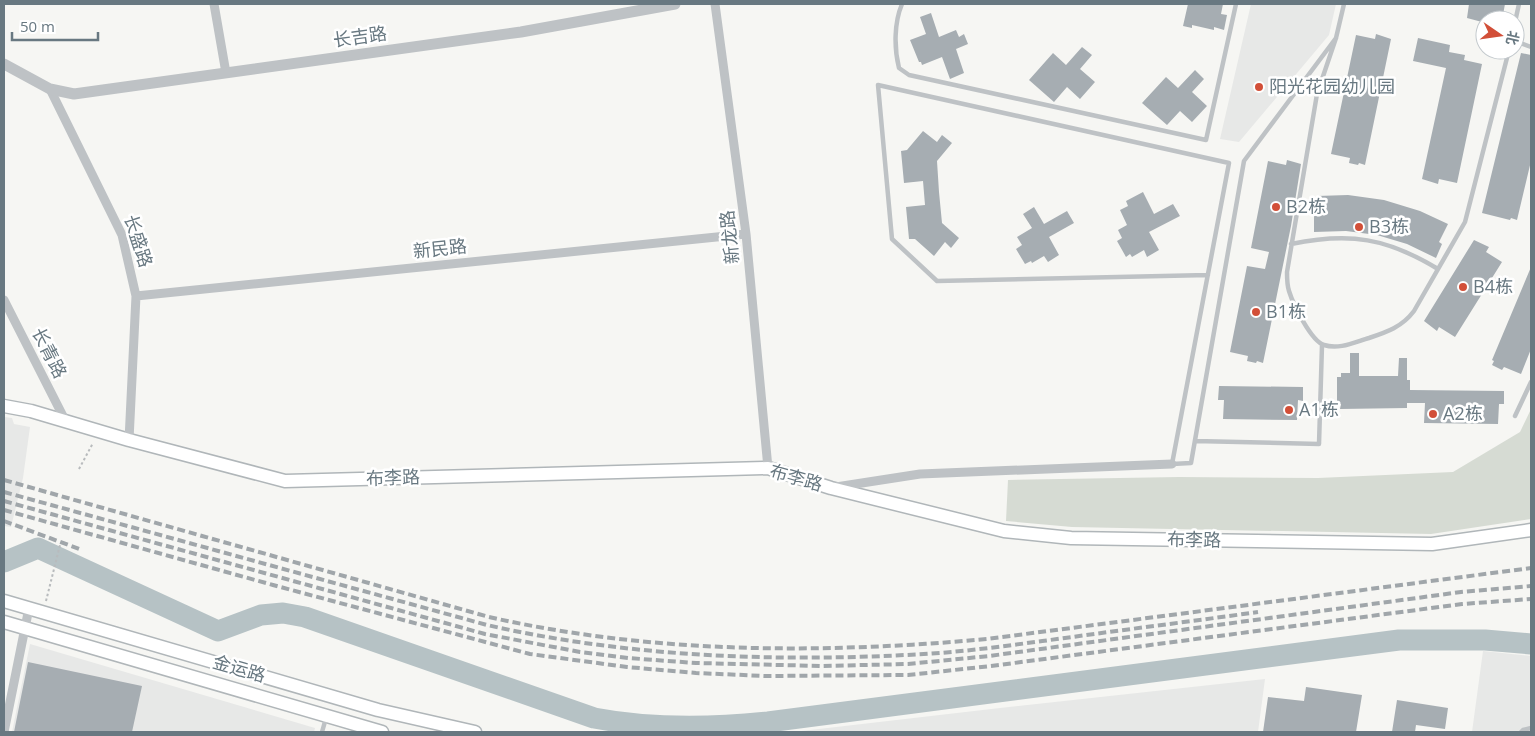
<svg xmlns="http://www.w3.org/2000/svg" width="1535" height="736" font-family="'Open Sans','Noto Sans SC',sans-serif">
	<rect width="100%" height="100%" fill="#f6f6f3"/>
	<!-- built -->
	<path fill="#e7e8e7" d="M1251 4H1336L1329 35 1239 142 1220 139Z
		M4 417 12 418 14 424 30 427 23 478 11 527 4 526Z
		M30 644 315 728 314 732H12Z
		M1483 651 1531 656V732H1472Z
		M1265 679 1258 732H793L1000 708Z"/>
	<!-- green -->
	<path fill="#d6dbd3" d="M1531 409V519L1431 534 1072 527 1006 521 1008 480 1179 477 1318 478 1453 472 1520 432Z"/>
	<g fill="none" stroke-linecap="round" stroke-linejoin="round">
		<!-- river -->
		<path stroke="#b6c2c5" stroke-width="21" d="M4 562 38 548 218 631 261 615 283 613 305 617 594 718C652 729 709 728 768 722L1399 640H1485L1531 644"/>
	</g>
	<!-- building -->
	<path fill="#a6adb2" d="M1188 4H1223L1221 14 1227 15 1224 30 1214 27V30L1192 25V28L1183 26Z
		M1469 4H1505L1502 20H1483L1482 22 1467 18Z
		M931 13 939 37 956 30 959 37 964 34 968 44 956 49 964 73 950 79 942 57 922 65 921 62H919L910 40 926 34 920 17Z
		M1376 34 1391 39 1365 165 1359 163 1358 165 1349 163 1350 158 1331 154 1356 35 1375 39Z
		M1418 38 1450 45 1449 52 1465 55 1464 60 1482 64 1457 183 1439 179 1438 184 1422 179 1446 68 1413 61Z
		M1082 47 1092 55 1080 69 1095 82 1080 99 1067 87 1054 102 1029 80 1053 53 1066 65Z
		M1521 53 1531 55V161L1517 220 1511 218 1510 220 1482 213Z
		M1195 70 1204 79 1192 92 1207 106 1192 122 1180 111 1167 125 1142 103 1166 77 1178 88Z
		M923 131 937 142 942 135 952 143 937 161 939 192 942 223 959 238 951 248 945 242 934 256 915 239H909L906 207 925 205 923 181 904 183 901 151 907 150Z
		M1287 160 1301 164 1291 226 1263 363 1257 361 1256 363 1247 361 1248 356 1230 352 1247 266 1265 269 1269 252 1251 248 1268 161 1286 165Z
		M1143 192 1154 214 1173 204 1180 216 1149 232 1159 250 1147 257 1144 250 1132 257 1130 254 1126 257 1117 241 1122 238 1118 230 1127 225 1120 210 1128 206 1126 201Z
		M1348 195 1384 200 1420 211 1448 224 1439 242 1442 244 1436 258 1407 244 1377 235 1346 231 1314 232V216H1317V196Z
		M1034 207 1044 224 1067 211 1074 223 1049 237 1059 255 1048 262 1044 256 1032 263 1031 261 1025 264 1016 249 1022 245 1017 237 1032 228 1023 214Z
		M1474 240 1489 247 1486 252 1502 262 1455 337 1439 327 1437 331 1424 321Z
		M1531 267V349L1521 374 1504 367 1502 370 1492 365 1494 361 1492 360Z
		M1350 353H1359V376H1398L1399 358H1407V380H1410V390L1504 391V404H1499L1498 424 1424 423 1425 403H1407V408L1340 409 1341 404H1337V377H1341V373H1350Z
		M1219 386 1303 387V401L1298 400 1297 420 1223 419 1224 400H1218Z
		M28 662 142 686 132 732H14Z
		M1306 687 1362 695 1356 732H1304L1293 731 1292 732H1263L1268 697 1304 701Z
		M1397 700 1448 708 1445 729 1416 725 1415 732H1392Z"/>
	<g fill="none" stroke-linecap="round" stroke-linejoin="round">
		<defs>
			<path id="secondary" d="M4 406 31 411 129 440 285 481 768 468 831 488 1004 531 1071 538 1432 544 1531 530
				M4 601 378 710 475 732
				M4 622 382 732"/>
		</defs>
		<!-- secondary casing -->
		<use href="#secondary" stroke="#b0b6b9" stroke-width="15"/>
		<!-- path -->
		<path stroke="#b8bbbd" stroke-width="2" stroke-dasharray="2.5 2.5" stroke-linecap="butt" d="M79 469 93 443
			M46 601 60 545"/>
		<!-- service -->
		<path stroke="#bec2c5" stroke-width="4.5" d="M902 4C894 23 894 48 899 68L909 75 1206 140 1236 4
			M1344 4 1336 38 1317 94 1287 272C1287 278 1287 285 1289 291 1293 304 1311 341 1324 345 1339 350 1355 342 1369 338 1387 332 1402 327 1414 311L1465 222 1509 50
			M1515 22 1519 4
			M1515 41 1531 47
			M1291 244C1350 232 1387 238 1438 269
			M1208 275 937 281 892 239 878 85 1229 163 1172 464 1191 463 1244 161 1336 38
			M1515 416 1531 382
			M1195 441 1319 444 1322 345
			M322 732 326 718
			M1521 732 1523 730 1531 728"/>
		<!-- minor -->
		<path stroke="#bec2c5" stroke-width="9" d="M214 4 226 73
			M715 4 746 234 768 468
			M50 89 122 235 136 296 129 440
			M136 296 746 234
			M4 300 65 420
			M836 487 920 474 1172 464
			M4 732 29 608"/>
		<!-- tertiary -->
		<path stroke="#bec2c5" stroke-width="11" d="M4 64 50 89 74 94 521 32 675 4"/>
		<!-- secondary -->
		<use href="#secondary" stroke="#fff" stroke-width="12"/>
		<!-- rail -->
		<path stroke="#a0a6aa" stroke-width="4" stroke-dasharray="8 4" stroke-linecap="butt" d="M4 480 489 617C653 654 821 654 987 639L1531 568
			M4 492 487 625C623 656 767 662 906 655 959 653 1012 645 1065 638 1129 629 1194 621 1258 612
			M4 501 485 634 580 652 628 658 696 663 822 666 908 664 989 656 1461 592 1531 586
			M4 510 273 585 530 654 627 667 696 673 766 676 908 675 991 666 1462 604 1531 599
			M4 521 82 550"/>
	</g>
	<!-- markers -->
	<g fill="#d24f38" stroke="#fff" stroke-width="2">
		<circle cx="1259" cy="87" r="5"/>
		<circle cx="1276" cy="207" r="5"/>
		<circle cx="1359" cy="227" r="5"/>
		<circle cx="1463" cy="287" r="5"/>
		<circle cx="1256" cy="312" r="5"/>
		<circle cx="1289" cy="410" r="5"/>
		<circle cx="1433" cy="414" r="5"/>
	</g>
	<g text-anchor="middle" stroke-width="5" stroke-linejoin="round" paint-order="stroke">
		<!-- street labels -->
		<g font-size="18" fill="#687881" stroke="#fff">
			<text transform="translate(360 37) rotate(-8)" y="6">长吉路</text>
			<text transform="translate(730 237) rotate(-96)" y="6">新龙路</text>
			<text transform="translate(138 241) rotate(72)" y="6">长盛路</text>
			<text transform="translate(440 249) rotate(-6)" y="6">新民路</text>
			<text transform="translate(49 353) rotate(63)" y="6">长青路</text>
			<text transform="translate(393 478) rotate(-2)" y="6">布李路</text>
			<text transform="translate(796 478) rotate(16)" y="6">布李路</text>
			<text transform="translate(1194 540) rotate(1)" y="6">布李路</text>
			<text transform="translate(239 669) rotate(16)" y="6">金运路</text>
		</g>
		<!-- poi labels -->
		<g font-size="18" fill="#687881" stroke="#fff" text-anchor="start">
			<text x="1269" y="93">阳光花园幼儿园</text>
			<text x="1286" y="213">B2栋</text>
			<text x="1369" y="233">B3栋</text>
			<text x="1473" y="293">B4栋</text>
			<text x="1266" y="318">B1栋</text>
			<text x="1299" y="416">A1栋</text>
			<text x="1443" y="420">A2栋</text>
		</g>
	</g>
	<!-- border -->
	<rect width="1535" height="736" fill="none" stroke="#687881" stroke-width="10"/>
	<!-- north arrow -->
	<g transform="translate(1500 35) rotate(103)"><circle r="24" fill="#ffffff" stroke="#c3c9cd"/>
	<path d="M0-4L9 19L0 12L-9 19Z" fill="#d24f38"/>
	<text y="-8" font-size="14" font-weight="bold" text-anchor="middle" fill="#687881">北</text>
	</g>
	<!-- scale -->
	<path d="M12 32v8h86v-8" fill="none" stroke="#687881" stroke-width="2.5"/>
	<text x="20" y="32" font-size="15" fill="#687881" stroke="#ffffff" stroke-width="4" paint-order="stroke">50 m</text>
</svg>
